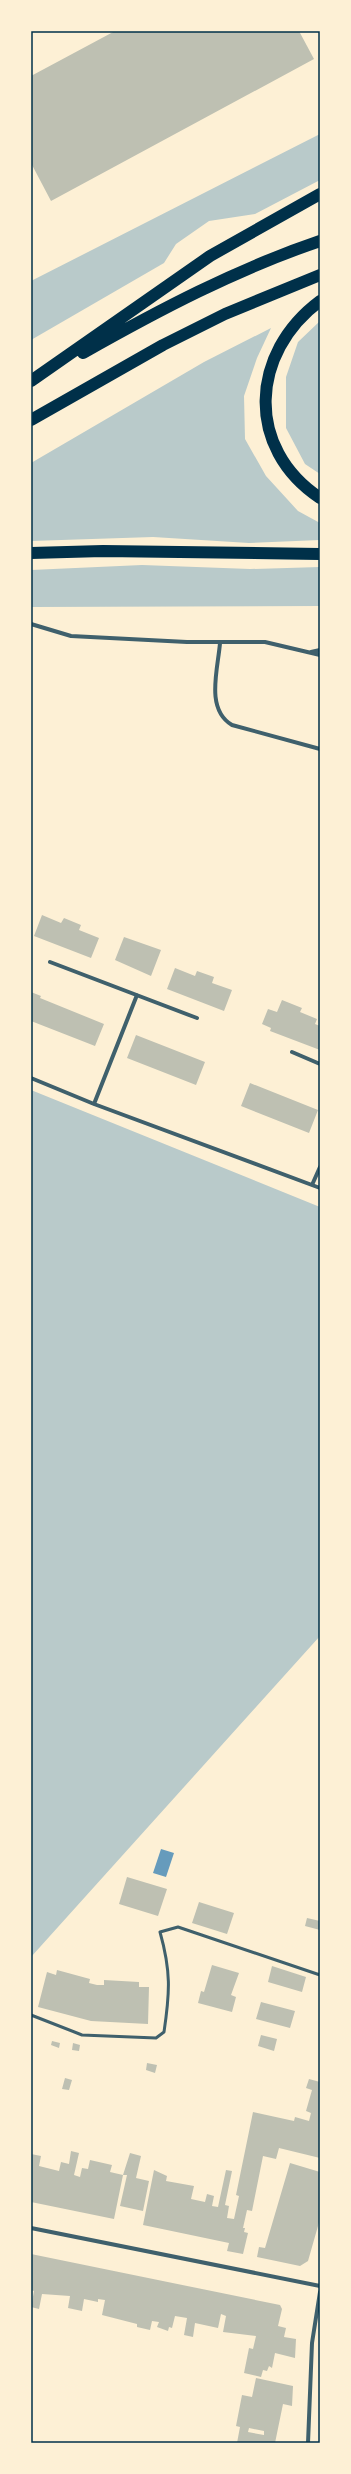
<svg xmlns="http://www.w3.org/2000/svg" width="351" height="2474" font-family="'Roboto Condensed',sans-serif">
	<rect width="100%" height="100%" fill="#fdf0d5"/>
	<!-- green -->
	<path fill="#b9caca" d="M320 134V180L255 214 209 221 176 244 164 263 31 340V281Z
		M320 321V474L305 464 286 428V377L298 342Z
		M271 328 257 358 244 396 245 439 266 476 298 511 320 523V540L249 543 153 537 31 541V463L204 362Z
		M142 565 250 569 320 567V606L31 607V570Z
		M31 1090 320 1207V1636L31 1957Z"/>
	<!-- water -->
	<path fill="#669bbc" d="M161 1849 174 1853 166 1877 153 1873Z"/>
	<!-- building -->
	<path fill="#bec0b2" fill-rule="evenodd" d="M115 31H299L314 59 51 201 31 163V76Z
		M42 915 61 923 64 918 81 925 79 930 99 938 91 958 34 936Z
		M124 937 161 950 151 976 115 960Z
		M175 968 195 976 197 971 214 977 212 983 232 990 224 1011 167 989Z
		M31 992 41 996 40 998 104 1024 95 1046 31 1021Z
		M282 1000 302 1008 300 1012 317 1019 315 1024 320 1026V1050L270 1031 271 1028 262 1024 268 1009 277 1012Z
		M136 1035 205 1062 196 1085 127 1058Z
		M250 1083 318 1110 309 1133 241 1106Z
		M127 1877 167 1889 158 1916 119 1904Z
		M199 1902 234 1913 227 1934 192 1923Z
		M307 1918 320 1921V1930L305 1926Z
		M212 1965 239 1973 231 1995 236 1997 232 2012 198 2003 201 1991 204 1992Z
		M272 1966 306 1977 302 1992 268 1982Z
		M57 1970 90 1979 89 1983 97 1985H104V1980L139 1982V1987H149L148 2024 91 2021 38 2007 47 1972 56 1975Z
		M261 2002 295 2011 290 2028 256 2019Z
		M261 2035 277 2039 274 2051 258 2046Z
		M52 2041 60 2043 59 2048 51 2045Z
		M73 2043 80 2045 79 2051 72 2050Z
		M147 2063 157 2065 155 2073 146 2070Z
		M65 2078 72 2080 69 2090 62 2089Z
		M309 2079 320 2082V2158L279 2148 276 2159 263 2156 252 2211 247 2210 243 2228H245L244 2232 248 2233 243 2254 227 2251 229 2243 143 2225 154 2170 167 2176 166 2181 194 2186 191 2199 205 2202 207 2194 214 2196 212 2206 218 2207 226 2170 232 2171 225 2205 229 2206 227 2218 234 2219 239 2196 236 2195 253 2112 294 2121 295 2117 309 2121 311 2113 306 2111 312 2090 306 2088Z
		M71 2151 79 2153 74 2175 80 2177 82 2168 88 2169 90 2160 112 2165 110 2172 123 2175 114 2219 31 2202V2154L41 2156 39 2166 59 2171 61 2162 69 2164Z
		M130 2153 141 2156 136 2178 149 2181 143 2211 120 2206 127 2175H123Z
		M290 2163 320 2172V2219L308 2261 300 2266 257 2257 259 2247 265 2248Z
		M31 2254 280 2305 282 2309 278 2326 286 2328 284 2337 296 2339 295 2358 275 2353 272 2368 269 2366 267 2371 263 2370 261 2377 244 2373 249 2348 253 2349 256 2336 223 2332 226 2316 221 2314 218 2328 195 2323 193 2337 184 2335 187 2318 175 2316 172 2328 169 2327 168 2331 157 2327 159 2322 152 2321 150 2330 137 2327V2324L102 2315 105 2300 98 2299V2302L84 2299 82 2311 68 2308 70 2296 42 2294 39 2309 31 2307 34 2291 31 2290Z
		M256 2378 293 2386 292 2406 283 2404 275 2443H237L240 2427 236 2426 242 2395 252 2397ZM249 2428 264 2431V2435L248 2432Z"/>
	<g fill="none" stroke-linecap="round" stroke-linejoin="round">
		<!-- service -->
		<path stroke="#3f606c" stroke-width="3" d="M31 2015 82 2035 156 2038 164 2032C170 1992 171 1971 160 1932L178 1927 320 1975"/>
		<!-- minor -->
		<path stroke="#3f606c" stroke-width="4" d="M31 624 71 636 187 642H265L320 655
			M220 643C218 669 205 709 232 725L320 749
			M311 652 320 650
			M50 962 197 1018
			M292 1052 320 1064
			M31 1078 94 1104 320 1188
			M94 1104 137 995
			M312 1185 320 1167
			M31 2228 320 2286
			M308 2443 312 2343 320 2292"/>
		<!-- motorway -->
		<path stroke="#003049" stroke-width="12" d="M320 301C250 353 245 448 320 498
			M83 353C159 310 237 269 320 241
			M31 381 210 256 320 194
			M31 420 163 345 225 314 320 275
			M31 553 103 551 320 554"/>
	</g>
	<!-- border -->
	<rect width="351" height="2474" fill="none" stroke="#fdf0d5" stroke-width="64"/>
	<rect x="32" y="32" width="287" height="2410" fill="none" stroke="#003049" stroke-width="1.5"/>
</svg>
